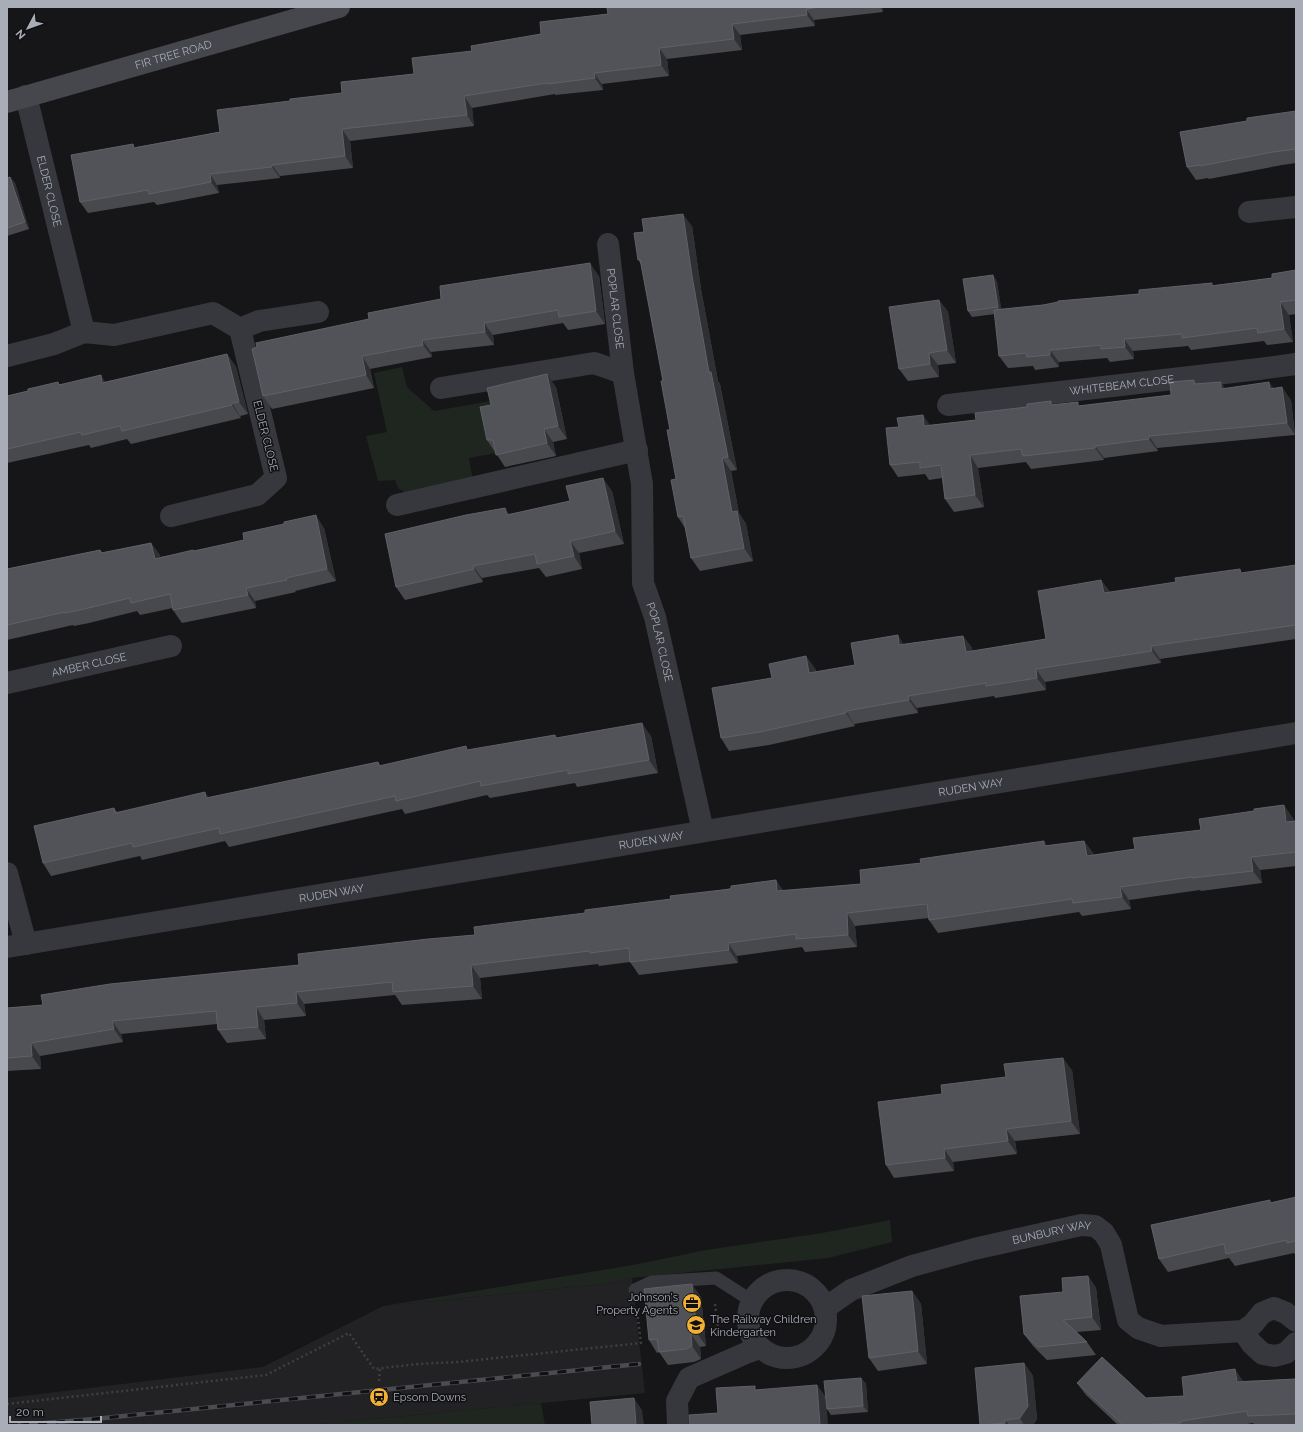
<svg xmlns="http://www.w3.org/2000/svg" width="1303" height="1432" font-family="Raleway,sans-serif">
	<rect width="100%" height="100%" fill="#161618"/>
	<!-- built -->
	<path fill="#222225" d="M632 1278 645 1393 311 1425H7V1398L263 1367 383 1306 612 1283Z"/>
	<!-- green -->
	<path fill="#1e261f" d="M402 367 407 387 434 411 496 400V453L469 458 473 481 406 493 398 488 395 480 378 481 366 436 387 432 374 373Z
		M890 1220 892 1242 828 1258 632 1278 612 1283 383 1306 633 1265 706 1250 822 1233Z
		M541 1403 545 1425H311Z"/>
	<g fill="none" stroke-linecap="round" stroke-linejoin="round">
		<!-- path -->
		<path stroke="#3d3f44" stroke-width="2.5" stroke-dasharray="2 3" stroke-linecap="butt" d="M715 1304 719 1336
			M379 1381 380 1369
			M7 1404 266 1375 349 1333 374 1369 418 1364 458 1362 641 1343 637 1311"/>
		<!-- lane -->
		<path stroke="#37383d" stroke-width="13" d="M635 1290 652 1282 716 1278 752 1301"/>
		<!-- street -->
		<g stroke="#37383d" stroke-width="22">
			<path id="s1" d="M26 96 84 332"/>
			<path d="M1249 212 1296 207"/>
			<path id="s2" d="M608 244 623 373 642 484 643 583 655 617 703 831"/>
			<path d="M7 356 54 344 84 332 114 335 213 313 240 329 259 321 318 312"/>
			<path d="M441 388 594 363 623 373"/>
			<path id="s3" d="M948 405 1259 369 1296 364"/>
			<path d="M397 505 637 450"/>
			<path d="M171 516 257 495 276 478 240 329"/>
			<path id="s4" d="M7 683 171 646"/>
			<path d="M7 873 26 944"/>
			<path id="s5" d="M7 947 1296 733"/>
			<circle cx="787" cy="1319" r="39"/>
			<path id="s6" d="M825 1308 851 1290 912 1266 974 1249 1081 1225 1095 1226 1104 1233 1111 1245 1128 1320 1138 1328 1161 1336 1243 1331 1253 1324 1262 1313 1274 1308 1286 1313 1296 1321"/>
			<path d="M1243 1331 1252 1344 1263 1354 1275 1356 1286 1353 1296 1343"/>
			<path d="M678 1425 677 1401 689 1378 746 1353 760 1348"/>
		</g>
		<!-- secondary -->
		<path stroke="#45474d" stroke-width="22" id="s7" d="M7 102 339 7"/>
		<defs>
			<path id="rail" d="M20 1425 94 1419 639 1364"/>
		</defs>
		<!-- rail casing -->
		<use href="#rail" stroke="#4a4c52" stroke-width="4.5"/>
		<!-- rail -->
		<use href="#rail" stroke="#111113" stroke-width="3" stroke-dasharray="9" stroke-linecap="butt"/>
	</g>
	<!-- wall -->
	<path fill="#47494d" d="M615 7H882L883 12 814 20 815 26 740 35 742 50 667 59 669 76 602 84 603 90 555 95V94L472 108 474 126 350 141 353 168 280 176V178L217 185 219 193 157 205 154 202 88 213 80 202 136 147 220 132 290 101 342 93 414 74 472 51 541 34 608 14Z
		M1296 111V163L1282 165 1209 179 1208 178 1196 180 1187 167Z
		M10 177 15 183 29 229 7 236V178Z
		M692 226 701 289 718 381 720 384 737 470 731 471 739 513 746 524 753 561 700 571 691 558 685 528 678 517 676 479 670 430 663 381 641 264 638 260Z
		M1296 270V314L1289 315 1293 342 1267 345 1264 341 1191 350 1188 346 1133 351 1134 359 1110 362 1107 358 1059 362V367L1035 370 1033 366 1008 368 999 356 995 314 972 317 968 311 993 275 997 282 1001 309 1043 305 1214 285 1272 278Z
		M599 276 605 324 568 330 563 323 493 335 494 345 431 352 432 357 370 369 374 388 272 409 263 396 252 349Z
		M939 300 948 312 956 363 938 365 939 377 908 381 899 369Z
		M227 354 236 367 248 414 240 416 241 418 131 444 127 439 91 448 89 445 7 463V396L60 384 105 382Z
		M1194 380 1196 384 1226 389 1274 388 1291 400 1295 435 1157 448 1158 451 1104 458V460L1031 469 1026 462 978 468 984 507 954 512 945 499 942 478 929 480 925 474 898 477 890 465 930 425 976 420 1053 405 1081 406 1171 395Z
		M556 387 567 439 553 442 556 456 505 467 487 440 491 405Z
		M612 491 624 544 579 553 582 569 546 577 539 568 482 578 483 582 405 600 396 587 510 514 570 501Z
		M324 528 336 581 295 591 296 592 255 601 256 608 182 623 173 610V608L140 615 137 611 89 623 74 626 73 625 7 640V569L100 550 103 553 151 543 160 555V557Z
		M1296 565V639L1160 659 1161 663 1045 682 1046 690 995 698 994 696 917 708 918 713 854 724 855 726 769 745 729 751 721 738 772 678 815 668 816 672 855 665 904 644 963 636 972 648V651L1046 639 1101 580 1110 592Z
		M555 735 557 738 651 736 658 773 577 787 575 783 490 798 487 795 405 814 402 809 229 847 225 841 142 860 140 856 51 876 43 863 114 808 117 812 209 798 378 762 381 766Z
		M1293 818 1294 822 1296 821V866L1260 870 1262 883 1201 891 1200 890 1129 900 1131 909 1082 916 1079 912 938 933 929 920V918L855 926 857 947 805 952 802 947 737 956 738 963 639 975 630 962 599 966 598 964 480 978 482 999 402 1005 395 995 304 1004 306 1016 264 1020 266 1039 227 1043 218 1030 217 1024 121 1034 123 1042 40 1056 41 1069 7 1071V1008L43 1005 299 965 475 935 585 913 671 899 776 880 783 891 861 884 921 863 1044 841 1047 846 1084 841 1093 853 1094 855 1135 849Z
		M1072 1070 1080 1134 1015 1141 1017 1154 953 1162 954 1171 894 1178 886 1165 942 1094Z
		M1296 1197V1256L1294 1253 1235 1266 1229 1258 1168 1272 1159 1259 1272 1203Z
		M1088 1276 1096 1288 1101 1330 1077 1332 1087 1342 1096 1355 1047 1360 1033 1346 1024 1334 1063 1292Z
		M912 1291 921 1304 927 1364 878 1371 869 1358Z
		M701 1297 706 1346 700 1347 701 1359 694 1362 668 1365 659 1352 657 1353 649 1340Z
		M1024 1363 1033 1376 1037 1419 1033 1425H980Z
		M861 1378 866 1384 868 1412 831 1415 827 1409Z
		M1296 1379V1425H1254L1253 1423 1242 1425H1118L1086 1395 1077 1383 1146 1398 1184 1396 1243 1381Z"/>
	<!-- shaded-wall -->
	<path fill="#2f3033" d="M880 7H882L883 12Z
		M806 9 814 20 815 26 807 15Z
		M732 24 740 35 742 50 734 39Z
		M659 48 667 59 669 76 661 65Z
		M594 73 602 84 603 90 595 78Z
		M464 96 472 108 474 126 467 115Z
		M342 129 350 141 353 168 345 156Z
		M272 165 280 176V178L272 167Z
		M210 174 217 185 219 193 211 182Z
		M10 177 15 183 29 229 25 222Z
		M683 214 692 226 701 289 718 381 720 384 737 470 728 457 709 372 692 276Z
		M590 263 599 276 605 324 596 311Z
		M993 275 997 282 1002 313 998 307Z
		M939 300 948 312 956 363 947 350Z
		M1280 302 1289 315 1293 342 1284 329Z
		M484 323 493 335 494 345 485 332Z
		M1124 339 1133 351 1134 359 1125 347Z
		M422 340 431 352 432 357 423 345Z
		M1050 350 1059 362V367L1050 355Z
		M929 353 938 365 939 377 930 364Z
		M227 354 236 367 248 414 239 402Z
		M362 356 370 369 374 388 366 375Z
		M547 374 556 387 567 439 558 426Z
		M101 375 109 388 102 383Z
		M1221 382 1229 394 1221 389Z
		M1269 382 1278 394 1270 389Z
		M1282 387 1291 400 1295 435 1287 423Z
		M232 403 240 416 241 418 232 405Z
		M923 415 932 428 924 426Z
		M544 429 553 442 556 456 547 443Z
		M1149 436 1157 448 1158 451 1149 439Z
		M1095 446 1104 458V460L1095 448Z
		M970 455 978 468 984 507 975 495Z
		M722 458 731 471 739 513 746 524 753 561 744 548 732 512Z
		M603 478 612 491 624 544 615 531Z
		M505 508 514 520 507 515Z
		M316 515 324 528 336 581 327 569Z
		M570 541 579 553 582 569 574 556Z
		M151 543 160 555 164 571 155 559Z
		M473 566 482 578 483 582 474 569Z
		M1101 580 1110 593H1104Z
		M246 588 255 601 256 608 248 595Z
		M898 635 906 648 899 645Z
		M963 636 972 648 974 665 966 652Z
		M1151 646 1160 659 1161 663 1152 651Z
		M806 656 815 668 818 686 809 673Z
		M1036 669 1045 682 1046 690 1037 678Z
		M908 696 917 708 918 713 909 700Z
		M846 711 854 724 855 726 846 713Z
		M642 723 651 736 658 773 649 760Z
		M205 792 214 805 206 798Z
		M1284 805 1293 818 1295 835 1286 822Z
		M1044 841 1052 853 1044 846Z
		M1084 841 1093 853 1096 868 1087 856Z
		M1251 857 1260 870 1262 883 1253 871Z
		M776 880 785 893 777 891Z
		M1120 887 1129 900 1131 909 1122 897Z
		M847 913 855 926 857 947 848 935Z
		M728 943 737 956 738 963 729 950Z
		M471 965 480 978 482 999 473 986Z
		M296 992 304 1004 306 1016 297 1003Z
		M256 1007 264 1020 266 1039 258 1027Z
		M112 1021 121 1034 123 1042 114 1029Z
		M31 1043 40 1056 41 1069 32 1056Z
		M1063 1058 1072 1070 1080 1134 1071 1121Z
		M1006 1129 1015 1141 1017 1154 1008 1141Z
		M944 1149 953 1162 954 1171 945 1158Z
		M1088 1276 1096 1288 1101 1330 1092 1317Z
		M692 1284 701 1297 706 1346 697 1333Z
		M912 1291 921 1304 927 1364 918 1351Z
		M691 1334 700 1347 701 1359 692 1346Z
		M1024 1363 1033 1376 1037 1419 1033 1425H1024L1020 1418Z
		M1235 1369 1243 1381 1237 1382Z
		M861 1378 866 1384 868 1412 863 1406Z
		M817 1385 826 1397 828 1425H820Z
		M634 1398 642 1410 644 1425H636Z
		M1005 1420 1009 1425H1007L1005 1423Z"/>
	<!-- building -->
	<path fill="#525359" stroke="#5f6168" d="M615 7H820L806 9 807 15 732 24 734 39 659 48 661 65 594 73 595 78 548 84 547 83 464 96 467 115 342 129 345 156 272 165V167L210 174 211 182 149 194 148 190 80 202 71 155 133 144 134 148 220 132 217 110 290 101V99L342 93 341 82 414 74 412 58 472 51 471 46 541 34 540 22 608 14 607 8Z
		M1296 111V149L1273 152 1200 166V165L1187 167 1180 132 1247 121V118Z
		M10 177 25 222 7 228V178Z
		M683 214 692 276 709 372H711L728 457 722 458 732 512 737 511 744 548 691 558 683 516 678 517 671 480 676 479 667 430H670L661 381H663L640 259 638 260 634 233 644 232 642 219Z
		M590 263 596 311 559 317 558 310 484 323 485 332 422 340 423 345 362 356 366 375 263 396 252 349 257 347 256 343 369 319 368 313 441 299 440 286Z
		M1296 270V300L1280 302 1284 329 1258 333 1257 328 1182 338V334L1124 339 1125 347 1101 349V345L1050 350V355L1027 357 1026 353 999 356 994 310 1043 305 1058 302V301L1139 294V290L1212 283V286L1272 278V274Z
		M993 275 998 307 968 311 963 279Z
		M939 300 947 350 929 353 930 364 899 369 889 307Z
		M227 354 239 402 232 403V405L122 431 120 426 82 435 81 432 7 449V396L28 391V389L58 382 59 385 101 375 102 383Z
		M547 374 558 426 544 429 547 443 496 455 493 440H487L480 407 491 405 487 388Z
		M1194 380V384L1221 382V389L1269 382 1270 389 1282 387 1287 423 1149 436V439L1095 446V448L1023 456 1021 449 970 455 975 495 945 499 941 465 920 468V462L890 465 886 428 899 427 897 418 923 415 924 426 976 420 975 413 1027 407V404L1051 401V405L1078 402V406L1171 395 1170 382Z
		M603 478 615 531 570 541 574 556 537 564 535 554 473 566 474 569 396 587 385 534 466 515 505 508 507 515 570 501 566 486Z
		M316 515 327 569 286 578 287 580 246 588 248 595 173 610 170 594 131 603 130 598 80 610 65 613V612L7 625V569L100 550 101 553 151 543 155 559 193 550 194 551 244 540 243 533 284 524V522Z
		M1296 565V625L1151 646 1152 651 1036 669 1037 678 986 686V683L908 696 909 700 846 711V713L760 732 721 738 712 688 772 678 769 664 806 656 809 673 855 665 851 643 898 635 899 645 963 636 966 652 1046 639 1038 591 1101 580 1104 593 1176 582 1175 578 1240 569 1241 573Z
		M642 723 649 760 568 774V770L481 786 480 781 396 801 395 796 220 834 219 828 133 847 132 843 43 863 34 826 114 808 115 813 205 792 206 798 378 762 379 766 466 746 467 750 555 735 556 738Z
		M1284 805 1286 822 1296 821V852L1251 857 1253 871 1192 878V877L1120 887 1122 897 1073 903 1072 899 929 920 927 904 847 913 848 935 796 939V934L728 943 729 950 630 962 629 948 590 953V951L471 965 473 986 393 992 392 982 296 992 297 1003 256 1007 258 1027 218 1030 216 1011 112 1021 114 1029 31 1043 32 1056 7 1058V1008L43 1005 41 995 110 984 299 965 298 954 428 939 475 935 474 927 585 913V910L671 899 670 896 731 889V886L776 880 777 891 861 884 860 870 921 863 920 859 1044 841V846L1084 841 1087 856 1135 849 1133 838 1201 830 1199 819 1254 811V809Z
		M1063 1058 1071 1121 1006 1129 1008 1141 944 1149 945 1158 886 1165 878 1102 942 1094 941 1085 1006 1077 1004 1064Z
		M1296 1197V1241L1287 1243V1240L1226 1254 1224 1244 1159 1259 1151 1225 1270 1200V1203Z
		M1088 1276 1092 1317 1063 1320 1087 1342 1038 1347 1024 1334 1020 1296 1063 1292 1062 1278Z
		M692 1284 697 1333 691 1334 692 1346 686 1349 659 1352 657 1339 649 1340 644 1289Z
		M912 1291 918 1351 869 1358 862 1296Z
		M1102 1357 1146 1398 1184 1396 1182 1377 1235 1369 1237 1382 1296 1379V1414L1248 1416 1247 1411 1181 1421V1423L1137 1425H1123L1077 1383Z
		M1024 1363 1028 1406 1020 1418 1005 1420V1423L980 1425 975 1368Z
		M861 1378 863 1406 827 1409 824 1381Z
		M817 1385 820 1425H690L689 1415 718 1413 716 1388 755 1386V1390Z
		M634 1398 636 1425H592L590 1402Z"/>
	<!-- icons -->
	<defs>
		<symbol id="office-disc" viewBox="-11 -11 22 22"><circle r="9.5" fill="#f2b134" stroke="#111113"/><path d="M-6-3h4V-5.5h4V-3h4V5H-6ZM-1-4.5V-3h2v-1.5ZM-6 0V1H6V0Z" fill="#111"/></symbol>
		<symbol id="school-disc" viewBox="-11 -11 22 22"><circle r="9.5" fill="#f2b134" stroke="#111113"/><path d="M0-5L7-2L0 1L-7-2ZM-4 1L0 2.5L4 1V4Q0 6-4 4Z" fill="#111"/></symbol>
		<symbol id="station-disc" viewBox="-11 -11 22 22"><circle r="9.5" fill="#f2b134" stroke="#111113"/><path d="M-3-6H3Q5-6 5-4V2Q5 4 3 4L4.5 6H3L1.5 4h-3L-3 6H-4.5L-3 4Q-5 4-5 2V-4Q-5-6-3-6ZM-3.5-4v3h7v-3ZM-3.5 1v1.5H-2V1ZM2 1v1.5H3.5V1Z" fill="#111"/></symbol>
	</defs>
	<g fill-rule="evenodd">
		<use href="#office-disc" x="681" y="1292" width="22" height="22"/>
		<use href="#school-disc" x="685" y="1314" width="22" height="22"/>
		<use href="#station-disc" x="368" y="1386" width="22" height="22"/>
	</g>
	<g text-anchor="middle" stroke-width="3" stroke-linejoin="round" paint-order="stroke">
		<!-- street labels -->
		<g font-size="11" fill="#a8adb8" stroke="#111113">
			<text dy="4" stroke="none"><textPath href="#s7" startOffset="173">FIR TREE ROAD</textPath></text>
			<text dy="4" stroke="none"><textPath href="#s1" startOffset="98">ELDER CLOSE</textPath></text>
			<text dy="4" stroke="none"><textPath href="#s2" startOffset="65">POPLAR CLOSE</textPath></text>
			<text dy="4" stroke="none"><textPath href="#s3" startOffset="175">WHITEBEAM CLOSE</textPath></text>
			<text transform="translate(266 436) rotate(76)" y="4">ELDER CLOSE</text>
			<text dy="4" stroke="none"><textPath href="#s2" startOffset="403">POPLAR CLOSE</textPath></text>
			<text dy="4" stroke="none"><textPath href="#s4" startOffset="84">AMBER CLOSE</textPath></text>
			<text dy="4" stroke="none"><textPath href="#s5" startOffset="977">RUDEN WAY</textPath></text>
			<text dy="4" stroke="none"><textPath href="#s5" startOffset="653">RUDEN WAY</textPath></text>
			<text dy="4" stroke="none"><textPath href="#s5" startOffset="329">RUDEN WAY</textPath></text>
			<text dy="4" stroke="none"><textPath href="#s6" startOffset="241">BUNBURY WAY</textPath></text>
		</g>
		<!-- poi labels -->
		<g font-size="11" fill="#a8adb8" stroke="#111113" text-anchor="start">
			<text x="678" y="1301" text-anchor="end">Johnson's<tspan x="678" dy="13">Property Agents</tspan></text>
			<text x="710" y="1323">The Railway Children<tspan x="710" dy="13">Kindergarten</tspan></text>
			<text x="393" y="1401">Epsom Downs</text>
		</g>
	</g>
	<!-- border -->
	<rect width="1303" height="1432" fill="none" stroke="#a8adb8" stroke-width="16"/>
	<!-- north arrow -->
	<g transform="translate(28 28) rotate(229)" stroke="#111113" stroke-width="3" paint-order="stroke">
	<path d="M0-3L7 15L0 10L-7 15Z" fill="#a8adb8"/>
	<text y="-6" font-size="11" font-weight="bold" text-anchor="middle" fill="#a8adb8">N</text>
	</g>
	<!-- scale -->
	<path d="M10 1416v6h91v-6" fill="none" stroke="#a8adb8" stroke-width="2"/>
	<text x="16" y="1416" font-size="12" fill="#a8adb8" stroke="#111113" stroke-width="3" paint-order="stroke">20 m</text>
</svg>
